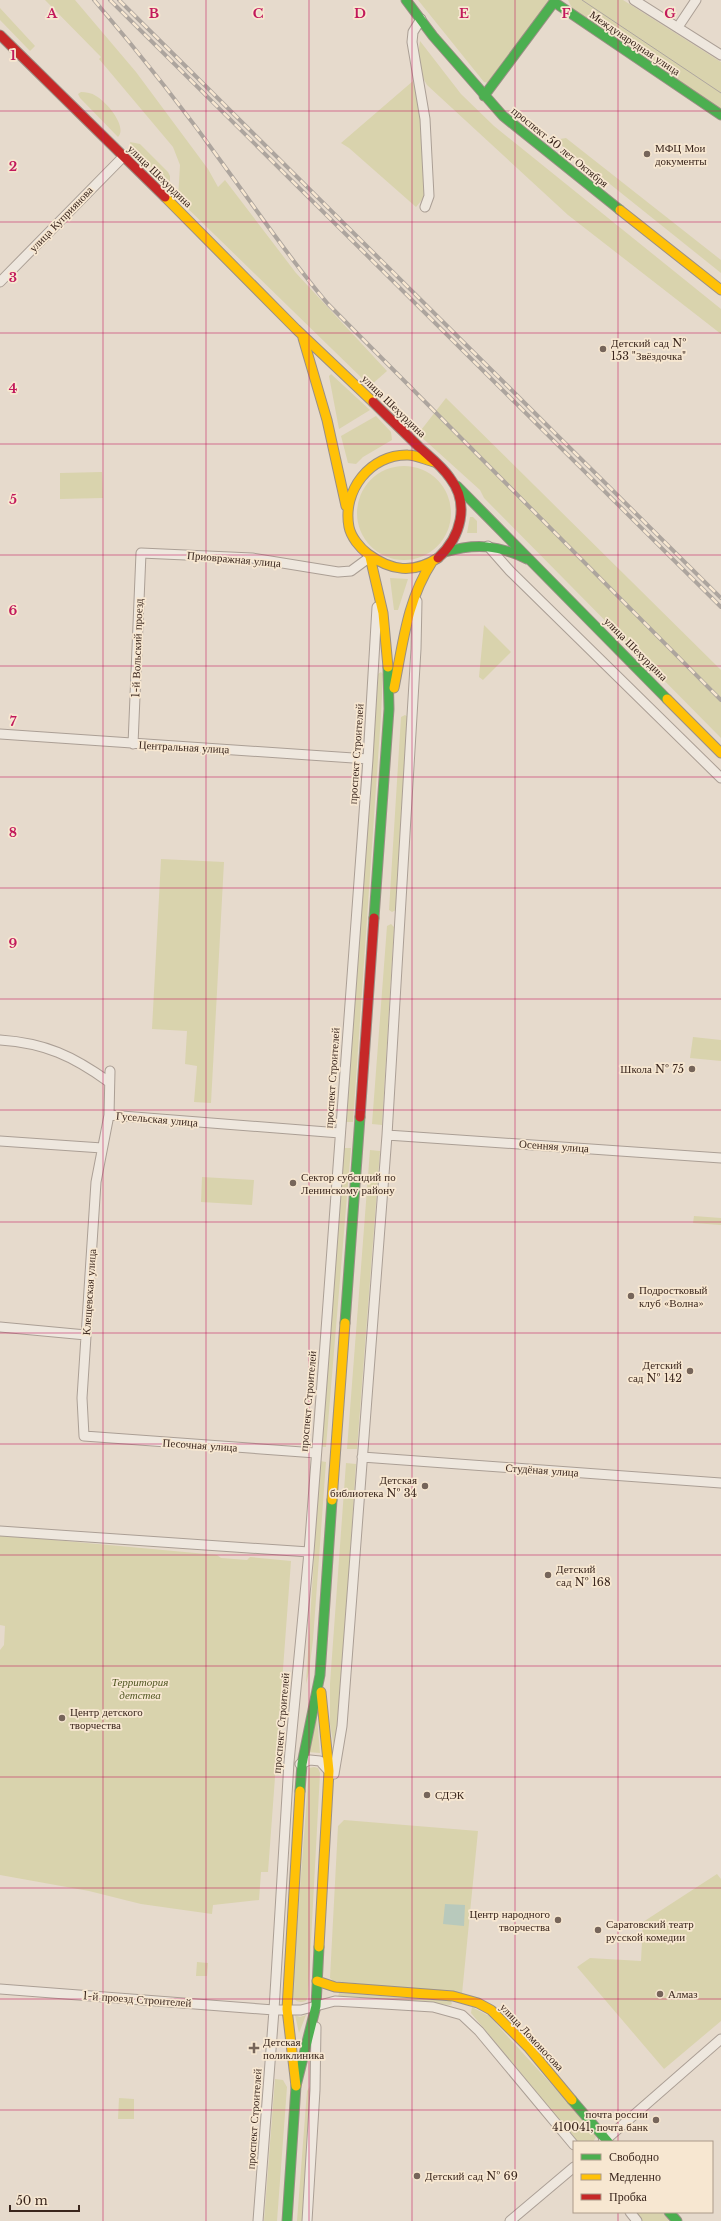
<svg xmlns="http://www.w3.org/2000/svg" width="721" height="2221" font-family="'Libre Baskerville',serif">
	<rect width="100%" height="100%" fill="#e6dacc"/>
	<!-- green -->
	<path fill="#d9d3ad" d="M45 0H75L136 72 208 169 218 187 225 180 296 273 387 371 370 386 178 199 180 165 173 147 99 59 101 57Z
		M418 0H551L488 83 484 82Z
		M568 0H623L721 62V110L572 8Z
		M0 8 35 46 30 51 0 20Z
		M420 41 461 94 494 126 721 309V334L568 215 427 85C419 72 417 56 420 41Z
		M413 81 422 119 426 195 416 207 349 148 341 143Z
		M81 92C86 92 92 93 96 96 106 101 128 127 118 137L80 98 78 94Z
		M566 138 721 260V273L560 144V139Z
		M130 142 140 144 168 172 170 176V185L132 149Z
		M331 374 370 410 339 429 329 376Z
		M446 398 721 670V738L484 498 480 490 418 434Z
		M376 416 391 432 392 440 363 457 356 464 348 463 341 436Z
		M357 513a47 47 0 1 1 94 0a47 47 0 1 1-94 0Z
		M102 472 103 498 60 499V473Z
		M470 517H473L477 521V533H467Z
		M390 578 408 579 398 610H394Z
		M484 625 511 652 483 680 479 677Z
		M381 672 383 674 381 715 353 1122H346L378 674Z
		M405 715 408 717 396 910 392 912 389 910 401 717Z
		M161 859 224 862 211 1103 194 1102 197 1066 185 1064 187 1031 152 1029Z
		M391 924 394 927 382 1125 372 1124 387 926Z
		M693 1037 721 1040V1061L690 1058Z
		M344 1148H351L326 1447H321Z
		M370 1150 380 1151 357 1449H347Z
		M202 1177 254 1180 252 1205 201 1202Z
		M694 1216 721 1218V1225L693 1223Z
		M320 1461 326 1462 313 1640 309 1672 306 1684Z
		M346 1463 356 1464 339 1724 334 1747 330 1724V1684Z
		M0 1535 217 1555 221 1558 247 1560 250 1557 291 1561 268 1872H261L259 1900 213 1905 212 1914 141 1904 89 1891 0 1875V1650L4 1645 5 1626 0 1625Z
		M317 1717 320 1753 307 1752Z
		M314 1767 318 1768 320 1773 308 1997 306 2001C299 2003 296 2002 292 1996L309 1768Z
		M344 1820 478 1831 462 1994 333 1981 330 1978 338 1826Z
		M717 1874 721 1879V2021L664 2069 577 1967 590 1958 641 1961 643 1922Z
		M197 1962 208 1963 207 1976H196Z
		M339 1993 451 2001 452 2004 450 2005 338 1997Z
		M472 2007 489 2016 594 2131 596 2137 593 2142H578L476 2019 471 2013Z
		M295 2015 300 2017 306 2015 299 2033Z
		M275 2079 283 2080 287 2087 277 2221H264Z
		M310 2086 313 2088 303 2221H297L307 2091Z
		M119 2098 134 2099V2119H118Z
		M634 2212H662L669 2221H642Z"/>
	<!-- water -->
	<path fill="#b8c9bc" d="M445 1904 465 1905 464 1926 443 1924Z"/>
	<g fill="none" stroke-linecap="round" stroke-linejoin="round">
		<defs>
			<path id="street" d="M634 0 721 55
				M421 19 413 32 412 42 425 119 429 196 425 207
				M678 27 696 0
				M0 282 123 157
				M488 546 510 571 721 778
				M0 734 368 759
				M133 744 141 553 252 558 338 572 351 571 370 557
				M0 1040C45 1043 73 1056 109 1082
				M110 1071 109 1115 96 1182 82 1398 84 1436 316 1453
				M109 1115 340 1133
				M387 1135 721 1158
				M0 1141 102 1148
				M0 1327 86 1335
				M362 1457 721 1483
				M0 1531 309 1552
				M300 1764 310 1760 320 1761 328 1770
				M334 1774 342 1726 387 1135 416 649 417 601
				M0 1989 274 2010H301L335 2001 433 2007 462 2015 479 2031 574 2145
				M603 2142 721 2039
				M630 2212 637 2221
				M258 2221 274 2010 289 1762 309 1552 325 1344 368 759 377 607
				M307 2221 315 2090 316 2027
				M510 2221 574 2167"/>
			<path id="fast" d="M406 0 433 36 503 116 620 210
				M484 96 554 2 721 115
				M457 486 667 699
				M445 552C476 543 498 545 527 559
				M374 918 389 709 388 667
				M345 1323 360 1117
				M300 1791 302 1764 320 1675 332 1500
				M572 2100 608 2142
				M669 2212 677 2221
				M287 2221 296 2086 316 2006 319 1947"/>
			<path id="slow" d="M165 197 296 329 373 402
				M620 210 721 290
				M303 338 327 420 346 506
				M434 462C426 460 416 455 408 455 370 454 342 491 349 527 351 537 360 548 368 554 391 571 413 574 438 558
				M370 557 383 613 388 667
				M394 688C403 644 407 600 432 562
				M667 699 721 753
				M332 1500 345 1323
				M319 1947 329 1771 321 1692
				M317 1981 335 1987 453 1996 478 2003 491 2010 528 2047 572 2100
				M296 2086 287 2009 300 1791"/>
			<path id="jam" d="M0 35 165 197
				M373 402C388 417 404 432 419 447 430 457 442 466 450 478 470 504 461 537 438 558
				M360 1117 374 918"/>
		</defs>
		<!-- street casing -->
		<use href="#street" stroke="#ab9f95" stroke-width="11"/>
		<!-- fast casing -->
		<use href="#fast" stroke="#9a8f85" stroke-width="11"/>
		<!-- slow casing -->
		<use href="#slow" stroke="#9a8f85" stroke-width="11"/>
		<!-- jam casing -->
		<use href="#jam" stroke="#9a8f85" stroke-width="11"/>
		<!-- street -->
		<use href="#street" stroke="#eee7de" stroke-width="9"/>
		<!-- fast -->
		<use href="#fast" stroke="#4caf50" stroke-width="9"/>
		<!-- slow -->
		<use href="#slow" stroke="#ffc107" stroke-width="9"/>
		<!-- jam -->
		<use href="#jam" stroke="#c62828" stroke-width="9"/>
		<!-- tram -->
		<path stroke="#ada59e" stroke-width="1" d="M582 0 721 93"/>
		<defs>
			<path id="rail" d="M94 0C141 55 186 112 228 171 261 216 292 262 328 304L721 700
				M110 0 721 607
				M119 0 721 598"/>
		</defs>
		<!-- rail casing -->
		<use href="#rail" stroke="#ada59e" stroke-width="4"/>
		<!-- rail -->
		<use href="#rail" stroke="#f7e7d1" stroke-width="2.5" stroke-dasharray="8" stroke-linecap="butt"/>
	</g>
	<!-- grid -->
	<path fill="none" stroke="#c2185b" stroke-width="1" stroke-opacity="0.55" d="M103 0V2221M206 0V2221M309 0V2221M412 0V2221M515 0V2221M618 0V2142M0 111H721M0 222H721M0 333H721M0 444H721M0 555H721M0 666H721M0 777H721M0 888H721M0 999H721M0 1110H721M0 1222H721M0 1333H721M0 1444H721M0 1555H721M0 1666H721M0 1777H721M0 1888H721M0 1999H721M0 2110H721M618 2212V2221"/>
	<!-- markers -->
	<g fill="#76655a" stroke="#f7e7d1" stroke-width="1.5">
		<circle cx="647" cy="154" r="4"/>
		<circle cx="603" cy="349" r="4"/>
		<circle cx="692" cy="1069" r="4"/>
		<circle cx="293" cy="1183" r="4"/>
		<circle cx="631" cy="1296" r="4"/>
		<circle cx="690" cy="1371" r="4"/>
		<circle cx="425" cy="1486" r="4"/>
		<circle cx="548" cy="1575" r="4"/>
		<circle cx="62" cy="1718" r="4"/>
		<circle cx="427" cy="1795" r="4"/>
		<circle cx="558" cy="1920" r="4"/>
		<circle cx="598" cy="1930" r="4"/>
		<circle cx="660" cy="1994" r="4"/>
		<path d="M252 2042h4v4h4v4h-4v4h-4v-4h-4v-4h4z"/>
		<circle cx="656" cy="2120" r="4"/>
		<circle cx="417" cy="2176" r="4"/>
	</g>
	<g text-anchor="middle" stroke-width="3.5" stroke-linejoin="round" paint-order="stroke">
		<!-- street labels -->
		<g font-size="11" fill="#3a261d" stroke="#f7e7d1">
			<text transform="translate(635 43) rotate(34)" y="4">Международная улица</text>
			<text transform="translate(560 147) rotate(39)" y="4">проспект 50 лет Октября</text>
			<text transform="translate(160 176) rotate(44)" y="4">улица Шехурдина</text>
			<text transform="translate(61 219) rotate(-46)" y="4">улица Куприянова</text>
			<text transform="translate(394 406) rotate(44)" y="4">улица Шехурдина</text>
			<text transform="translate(234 559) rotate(5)" y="4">Приовражная улица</text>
			<text transform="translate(137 648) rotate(-88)" y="4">1-й Вольский проезд</text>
			<text transform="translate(636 649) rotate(45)" y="4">улица Шехурдина</text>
			<text transform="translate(184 747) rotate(3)" y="4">Центральная улица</text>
			<text transform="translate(356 754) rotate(-86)" y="4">проспект Строителей</text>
			<text transform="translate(332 1078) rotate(-86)" y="4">проспект Строителей</text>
			<text transform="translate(157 1119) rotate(5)" y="4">Гусельская улица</text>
			<text transform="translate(554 1146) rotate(4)" y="4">Осенняя улица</text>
			<text transform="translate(89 1292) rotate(-86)" y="4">Клещевская улица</text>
			<text transform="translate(308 1401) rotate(-85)" y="4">проспект Строителей</text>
			<text transform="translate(200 1445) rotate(4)" y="4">Песочная улица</text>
			<text transform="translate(542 1470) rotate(4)" y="4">Студёная улица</text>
			<text transform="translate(281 1723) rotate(-85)" y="4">проспект Строителей</text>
			<text transform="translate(137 1999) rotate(4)" y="4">1-й проезд Строителей</text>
			<text transform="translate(532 2037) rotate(47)" y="4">улица Ломоносова</text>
			<text transform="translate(254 2119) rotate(-86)" y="4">проспект Строителей</text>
		</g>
		<!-- poi labels -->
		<g font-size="11" fill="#3a261d" stroke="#f7e7d1" text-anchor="start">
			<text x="655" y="152">МФЦ Мои<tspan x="655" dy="13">документы</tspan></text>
			<text x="611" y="347">Детский сад №<tspan x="611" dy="13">153 "Звёздочка"</tspan></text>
			<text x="684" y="1073" text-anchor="end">Школа № 75</text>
			<text x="301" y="1181">Сектор субсидий по<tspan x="301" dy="13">Ленинскому району</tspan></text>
			<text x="639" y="1294">Подростковый<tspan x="639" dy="13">клуб «Волна»</tspan></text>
			<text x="682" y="1369" text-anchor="end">Детский<tspan x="682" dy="13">сад № 142</tspan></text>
			<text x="417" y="1484" text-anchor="end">Детская<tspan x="417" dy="13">библиотека № 34</tspan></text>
			<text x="556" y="1573">Детский<tspan x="556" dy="13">сад № 168</tspan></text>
			<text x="70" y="1716">Центр детского<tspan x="70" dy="13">творчества</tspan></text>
			<text x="435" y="1799">СДЭК</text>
			<text x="550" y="1918" text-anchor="end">Центр народного<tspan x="550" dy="13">творчества</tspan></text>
			<text x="606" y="1928">Саратовский театр<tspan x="606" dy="13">русской комедии</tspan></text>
			<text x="668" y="1998">Алмаз</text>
			<text x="263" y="2046">Детская<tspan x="263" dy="13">поликлиника</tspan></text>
			<text x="648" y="2118" text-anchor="end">почта россии<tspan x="648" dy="13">410041, почта банк</tspan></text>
			<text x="425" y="2180">Детский сад № 69</text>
		</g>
		<!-- park labels -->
		<g font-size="11" font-style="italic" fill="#515722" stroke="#f7e7d1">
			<text x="140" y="1686">Территория<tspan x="140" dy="13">детства</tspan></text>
		</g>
	</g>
	<g font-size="13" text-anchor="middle" font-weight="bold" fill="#c2185b" stroke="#f7e7d1" stroke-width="3.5" stroke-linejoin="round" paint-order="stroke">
		<text x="52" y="18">A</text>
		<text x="154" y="18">B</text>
		<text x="258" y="18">C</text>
		<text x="360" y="18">D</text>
		<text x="464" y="18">E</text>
		<text x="566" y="18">F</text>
		<text x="670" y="18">G</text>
		<text x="13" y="60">1</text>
		<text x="13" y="171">2</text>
		<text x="13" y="282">3</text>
		<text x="13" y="393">4</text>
		<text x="13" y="504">5</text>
		<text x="13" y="615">6</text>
		<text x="13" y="726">7</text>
		<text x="13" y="837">8</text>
		<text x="13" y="948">9</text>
	</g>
	<!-- legend -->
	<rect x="573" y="2141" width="140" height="72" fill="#f7e7d1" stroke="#ab9a89"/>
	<rect x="581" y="2154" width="20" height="6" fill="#4caf50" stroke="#ab9a89"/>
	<text x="609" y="2161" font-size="12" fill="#3a261d">Свободно</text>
	<rect x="581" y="2174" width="20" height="6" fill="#ffc107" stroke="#ab9a89"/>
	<text x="609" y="2181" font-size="12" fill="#3a261d">Медленно</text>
	<rect x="581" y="2194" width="20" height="6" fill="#c62828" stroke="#ab9a89"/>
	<text x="609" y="2201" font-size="12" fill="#3a261d">Пробка</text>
	<!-- scale -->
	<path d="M10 2205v6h69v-6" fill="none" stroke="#3a261d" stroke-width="2"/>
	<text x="16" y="2205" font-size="12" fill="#3a261d" stroke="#f7e7d1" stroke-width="3" paint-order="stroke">50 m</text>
</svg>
